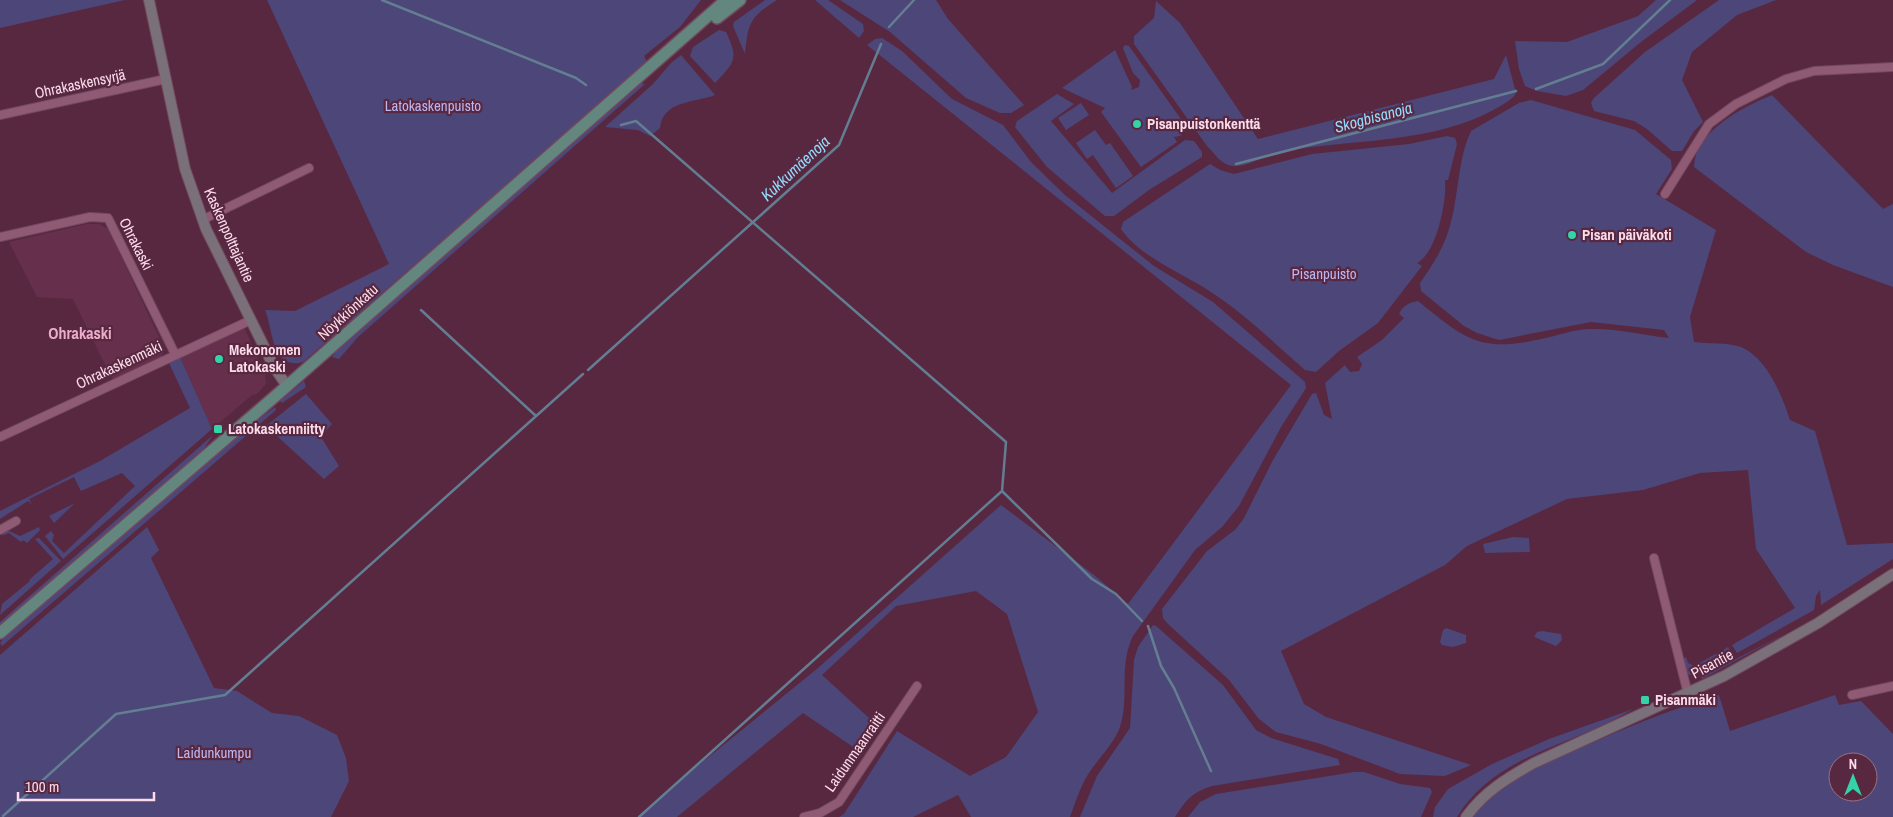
<svg xmlns="http://www.w3.org/2000/svg" width="1893" height="817" font-family="'Archivo Narrow',sans-serif">
	<rect width="100%" height="100%" fill="#582841"/>
	<!-- built -->
	<path fill="#66304c" d="M87 224H99L108 229 165 350 161 357 114 383 73 299 37 297 9 242Z
		M244 327 265 373 266 384 257 394 252 395 212 429 180 357Z"/>
	<!-- green -->
	<path fill="#4d4678" fill-rule="evenodd" d="M0 0H125L0 28Z
		M267 0H701L680 27 644 56 647 62 303 362C271 371 273 328 265 310L295 311 389 264Z
		M765 0H777C750 17 748 23 745 54L733 26 734 22Z
		M815 0H828L863 24 864 31 859 38Z
		M840 0H936L948 19 1024 105 1011 113H1000L966 98 890 32Z
		M1656 0H1697L1641 42 1583 90 1566 96 1537 91 1525 86 1519 69 1515 41 1567 42 1638 16Z
		M1719 0H1776L1737 15 1692 52 1682 80 1703 122 1694 131 1682 151H1672L1647 129 1634 121 1594 111 1591 103 1594 98 1645 52Z
		M1156 1 1180 23 1258 139 1494 79 1506 55 1516 93C1513 99 1505 103 1499 107 1434 145 1352 138 1280 152 1265 155 1249 167 1233 166 1221 165 1215 154 1207 146L1134 44V36L1154 18Z
		M719 30 726 32C739 59 735 62 715 83L690 56 693 47Z
		M882 38 902 51 952 99 1003 125 1031 162 1065 195 1154 266 1213 302 1305 382 1306 388 1281 427 1239 506 1222 527 1195 550 1133 636C1118 667 1130 696 1120 727 1113 746 1096 760 1086 778 1079 790 1075 804 1070 817H971L958 795 913 817H839L844 814 897 731 970 776 1006 757 1038 712 1007 614 976 591 896 606 822 675 880 728 862 753 803 713 677 817H639L684 777 818 668 1001 505 1094 575 1128 604 1291 385 867 45 875 39Z
		M1125 45 1129 46 1188 129 1180 136 1174 137 1177 142 1141 167 1101 112 1105 108 1062 88 1115 50 1132 87 1131 90 1139 87 1140 80 1133 73 1123 48Z
		M681 55 715 95C695 103 663 100 660 128L650 136 638 130 605 127 653 84 671 63Z
		M639 83 645 84 358 337 339 359 332 357 344 341Z
		M1057 94 1074 104 1051 121 1112 193 1185 140 1194 141 1202 152V157L1149 190 1114 216H1105L1047 167 1015 127 1017 121Z
		M1772 95 1883 209 1893 204V287L1833 265 1806 252 1694 167C1695 131 1743 107 1772 95Z
		M1531 100 1635 130 1671 160 1672 169 1656 194 1716 230 1690 317 1694 342C1708 344 1727 342 1741 347 1767 358 1782 395 1790 420L1815 431 1847 545 1893 543V559L1821 605 1820 590 1816 596 1814 610 1737 653 1732 645 1795 608 1756 549 1748 470 1700 473 1643 490 1567 499 1467 546 1445 565 1281 651 1304 704 1326 717 1471 765 1445 776 1400 774 1321 744 1276 732 1259 719 1229 680 1167 623 1163 618 1162 609 1207 551 1236 529 1244 518 1273 460 1312 394 1316 393 1324 415 1332 419 1325 383 1345 365 1350 372 1359 371 1362 364 1357 357 1382 340 1404 318 1399 314C1403 305 1409 303 1418 301 1465 339 1479 353 1541 339 1557 336 1574 329 1590 329 1616 328 1643 335 1669 338L1664 330 1591 322 1499 340 1477 333 1464 326 1421 291 1420 283C1432 266 1443 249 1449 229 1459 198 1457 161 1471 131L1519 103Z
		M1081 103 1089 115 1066 130 1058 118Z
		M1095 130 1106 145 1110 143 1133 176 1116 188 1093 155 1087 159 1076 143Z
		M1447 136 1455 138 1457 144 1448 180H1445C1447 200 1437 253 1417 263L1422 266 1378 323 1339 351 1316 372 1305 370C1275 344 1245 314 1211 292 1184 274 1140 257 1121 229L1123 222 1210 164 1220 170 1234 174 1312 154 1409 144Z
		M180 357 212 429 63 559 45 536 51 531 54 535 52 541 64 553 135 486 122 473 81 491 74 477 29 499 32 505 28 501 0 519V511L100 461 190 408 168 361Z
		M304 381 306 387 282 403 280 401Z
		M306 394 332 424 321 437 339 466 324 479 266 426Z
		M275 407 276 410 2 646 0 643 8 632 225 445Z
		M213 435 203 450 0 627V622Z
		M75 503 54 523 49 516Z
		M39 527 40 530 27 543 23 540 21 542 9 533 1 536 7 530 20 536Z
		M147 527 159 550 151 558 214 688 237 691 272 713 299 716 337 735 346 758 349 781 331 817H0V655Z
		M1513 537 1529 538 1530 552 1485 553 1483 544Z
		M39 538 61 561 0 615 2 604 30 581 29 580 53 559 35 539Z
		M1153 625 1156 626 1223 685 1256 730 1271 738 1338 759 1340 765 1212 786C1191 793 1187 799 1175 817H1080L1097 776 1130 728 1134 660 1138 647Z
		M1446 628 1466 635V643L1453 647 1442 645 1440 642 1443 630Z
		M1542 631 1561 634 1562 640 1556 646 1534 637 1537 632Z
		M1790 631 1702 679 1701 677Z
		M1728 647 1733 655 1693 676 1687 674 1683 659 1686 657 1688 663 1694 666Z
		M1719 695 1730 731 1835 695 1839 705 1861 701 1893 734V817H1473C1494 783 1538 767 1573 751 1621 730 1668 710 1719 695ZM1838 762H1868V792H1838Z
		M1633 709C1574 746 1496 753 1457 817H1433L1435 807 1448 789 1492 764 1549 739Z
		M1354 772H1364L1400 784 1430 788 1432 792 1421 817H1188L1200 802 1216 794Z"/>
	<g fill="none" stroke-linecap="round" stroke-linejoin="round">
		<!-- stream -->
		<path stroke="#637e92" stroke-width="2.5" d="M382 0 576 78 586 85
			M889 27 914 0
			M1536 89 1603 64 1670 0
			M621 125 636 121 1006 442 1002 491 639 817
			M1236 164 1516 91
			M421 310 536 416
			M588 370 839 145 881 44
			M1002 491 1092 579 1116 594 1142 621
			M1148 626 1161 666 1174 688 1211 771
			M3 816 116 714 225 695 583 374"/>
		<defs>
			<path id="street" d="M0 115 166 79
				M1665 194 1709 124 1736 104 1786 79 1814 71 1893 67
				M202 220 309 168
				M0 237 90 217 108 218 175 354
				M0 437 251 320
				M0 530 16 521
				M1654 558 1688 694
				M1852 695 1893 686
				M804 817 820 813 839 802 917 686"/>
			<path id="secondary" d="M149 0 185 169 206 229 274 367 287 386
				M1466 817C1484 792 1507 778 1534 763L1724 676 1818 623 1893 574"/>
			<path id="primary" d="M717 18 740 0
				M0 633 287 386 726 0"/>
		</defs>
		<!-- street casing -->
		<use href="#street" stroke="#72485e" stroke-width="10"/>
		<!-- secondary casing -->
		<use href="#secondary" stroke="#72485e" stroke-width="12"/>
		<!-- primary casing -->
		<use href="#primary" stroke="#72485e" stroke-width="14"/>
		<!-- street -->
		<use href="#street" stroke="#8f5a74" stroke-width="8"/>
		<!-- secondary -->
		<use href="#secondary" stroke="#797079" stroke-width="10"/>
		<!-- primary -->
		<use href="#primary" stroke="#63867e" stroke-width="11"/>
	</g>
	<!-- markers -->
	<g fill="#33d4a8" stroke="#582841" stroke-width="2">
		<circle cx="1137" cy="124" r="5"/>
		<circle cx="1572" cy="235" r="5"/>
		<circle cx="219" cy="359" r="5"/>
		<rect x="213" y="424" width="10" height="10" rx="2.5"/>
		<rect x="1640" y="695" width="10" height="10" rx="2.5"/>
	</g>
	<g text-anchor="middle" stroke-width="4.5" stroke-linejoin="round" paint-order="stroke">
		<!-- street labels -->
		<g font-size="15" fill="#fcdcea" stroke="#582841">
			<text transform="translate(80 84) rotate(-12)" y="5">Ohrakaskensyrjä</text>
			<text transform="translate(229 235) rotate(66)" y="5">Kaskenpolttajantie</text>
			<text transform="translate(136 244) rotate(63)" y="5">Ohrakaski</text>
			<text transform="translate(348 312) rotate(-42)" y="5">Nöykkiönkatu</text>
			<text transform="translate(119 365) rotate(-25)" y="5">Ohrakaskenmäki</text>
			<text transform="translate(1712 664) rotate(-28)" y="5">Pisantie</text>
			<text transform="translate(855 752) rotate(-55)" y="5">Laidunmaanraitti</text>
		</g>
		<!-- park labels -->
		<g font-size="15" fill="#bdb6f2" stroke="#582841">
			<text x="433" y="111">Latokaskenpuisto</text>
			<text x="1324" y="279">Pisanpuisto</text>
			<text x="214" y="758">Laidunkumpu</text>
		</g>
		<!-- poi labels -->
		<g font-size="15" font-weight="bold" fill="#fcdcea" stroke="#582841" text-anchor="start">
			<text x="1147" y="129">Pisanpuistonkenttä</text>
			<text x="1582" y="240">Pisan päiväkoti</text>
			<text x="229" y="355">Mekonomen<tspan x="229" dy="17">Latokaski</tspan></text>
			<text x="228" y="434">Latokaskenniitty</text>
			<text x="1655" y="705">Pisanmäki</text>
		</g>
		<!-- water labels -->
		<g font-size="16" font-style="italic" fill="#95dbfd" stroke="#582841">
			<text transform="translate(1373 117) rotate(-15)" y="6">Skogbisanoja</text>
			<text transform="translate(795 168) rotate(-43)" y="6">Kukkumäenoja</text>
		</g>
		<!-- neighbourhood labels -->
		<g font-size="16" font-weight="bold" fill="#eaaeca" stroke="#582841">
			<text x="80" y="339">Ohrakaski</text>
		</g>
	</g>
	<!-- north arrow -->
	<g transform="translate(1853 777)"><circle r="24" fill="#582841" stroke="#9a7085"/>
	<path d="M0-4L9 19L0 12L-9 19Z" fill="#33d4a8"/>
	<text y="-8" font-size="14" font-weight="bold" text-anchor="middle" fill="#fcdcea">N</text>
	</g>
	<!-- scale -->
	<path d="M18 792v8h136v-8" fill="none" stroke="#fcdcea" stroke-width="2.5"/>
	<text x="25" y="792" font-size="15" fill="#fcdcea" stroke="#582841" stroke-width="4" paint-order="stroke">100 m</text>
</svg>
